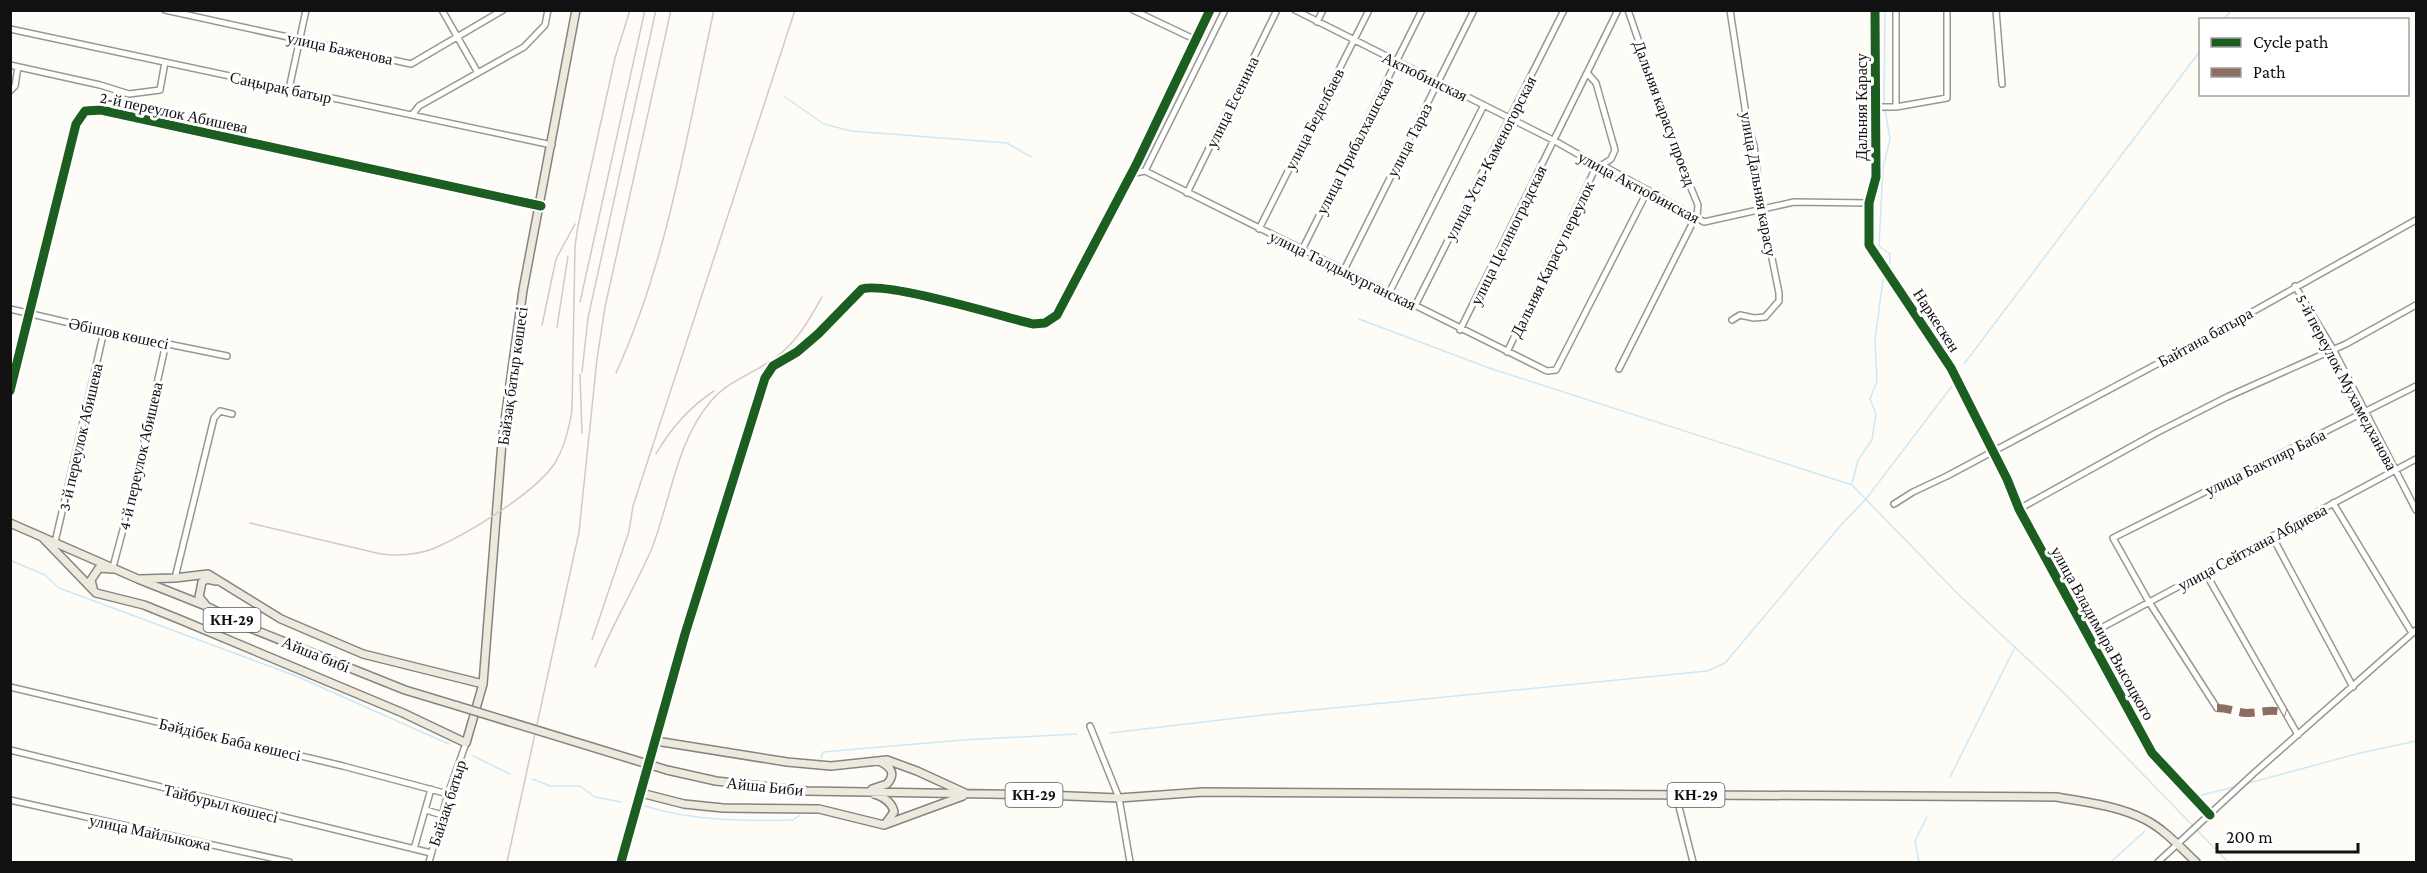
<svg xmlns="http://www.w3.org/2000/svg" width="2427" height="873" font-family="'Crimson Pro',serif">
	<rect width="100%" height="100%" fill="#fdfcf7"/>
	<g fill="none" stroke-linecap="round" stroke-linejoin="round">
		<!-- stream -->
		<path stroke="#cde8f7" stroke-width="1.5" d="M2224 20 2231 10
			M785 97 824 124 851 131 1007 143 1031 157
			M1884 106 1885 10
			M1885 110 1890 139 1883 168 1879 246 1890 254V264
			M1359 319 1489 368 1852 485 1958 594 2066 695 2228 862
			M1964 364 2200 51
			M1852 484 1858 460 1872 440 1876 414 1870 399 1877 381 1875 340 1883 279
			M10 560 45 575 59 588 296 676 449 744
			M1110 733 1263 715 1707 671 1725 663 1841 525 1866 499 1952 386
			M473 756 510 774
			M821 758 823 752 962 740 1077 734
			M1950 777 2015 647
			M533 779 550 786H580L595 797 621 802
			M2245 784 2360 753 2416 741
			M2198 796 2238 786
			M645 806C691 821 745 821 793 820L800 815
			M1919 862 1915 841 1927 817
			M2111 862 2145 831"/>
		<defs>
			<path id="minor" d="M165 10 411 64 503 10
				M442 10 478 73
				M1133 10 1196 40
				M1295 10 1555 141 1597 165H1602L1704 222 1794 202 1869 203
				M1628 10 1679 159 1698 205 1697 217
				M1730 10 1747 121 1754 146 1762 209 1779 293V301L1765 317 1754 318 1740 315 1732 320
				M1875 10 1876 177 1869 203V245L1951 368 2007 479 2019 509 2152 753 2210 815
				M1896 10V107
				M1996 10 2002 84
				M1317 22 1323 10
				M10 29 552 145
				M10 65 100 85 129 94 160 90 165 62
				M1588 74 1596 83 1615 150 1611 159 1602 165
				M289 89 306 10
				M10 91 15 86 18 67
				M1876 107H1896L1947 98V10
				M412 115 419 106 524 47 545 25 548 10
				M1145 171 1225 10
				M1130 174 1145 171 1547 371 1556 370 1648 190
				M1187 193 1277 10
				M1259 229 1369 10
				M1302 250 1422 10
				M1344 270 1474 10
				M2295 286 2333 349 2416 510
				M1389 293 1484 105
				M1415 306 1564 10
				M10 309 104 331 227 356
				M1460 330 1618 10
				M1507 352 1597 165
				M1619 369 1695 218
				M10 391 76 124 85 111 101 110 541 206
				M2333 503 2412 633
				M1894 504 1913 492 1947 476 2204 339 2416 220
				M2019 509 2156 433 2227 397 2346 344 2416 305
				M2272 536 2353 687
				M55 542 104 331
				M113 567 131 500 166 343
				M2205 572 2298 735
				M175 578 214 418 220 411 232 414
				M2088 635 2416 459
				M10 687 343 766 448 794
				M2217 708 2149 602 2113 538 2416 386
				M1090 726 1119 798 1130 862
				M10 750 431 853
				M1676 795 1693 862
				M10 800 289 862
				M426 810 442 815
				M414 849 431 789
				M429 862 448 794 466 743
				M621 862 685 634 765 378 773 366 797 352 818 334 862 289C886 281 1001 316 1033 324L1045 323 1057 315 1137 163 1210 10
				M2158 862 2253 774 2416 630"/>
			<path id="major" d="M10 523 138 579 206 606 250 628 405 690 458 706
				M42 537 96 593 144 605 181 620 403 713 466 743 483 684 502 442 523 290 576 10
				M140 579 175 578 208 574 281 619 363 654 483 684
				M93 588 91 580 99 568 113 569
				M205 604 199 597 202 582 207 579 216 581
				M656 741 787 762 831 766 887 760 917 771 965 793
				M667 770 716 781 807 791 1045 795 1119 798 1203 792 2056 797C2086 802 2119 806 2146 820 2165 830 2181 848 2196 862
				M872 789 887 784C896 774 891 767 881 762
				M641 793 684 804 723 808 819 809 884 825 963 796
				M874 794C884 797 892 802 894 812L886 823"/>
		</defs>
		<!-- minor casing -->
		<use href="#minor" stroke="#979795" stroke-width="8"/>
		<!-- major casing -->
		<use href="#major" stroke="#858482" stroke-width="10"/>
		<!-- minor -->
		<use href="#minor" stroke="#fffffe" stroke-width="5"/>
		<!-- major -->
		<use href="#major" stroke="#ede9dc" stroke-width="7"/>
		<!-- rail -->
		<path stroke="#d9c6c7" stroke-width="1.5" d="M580 302 645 10
			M542 325 556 259 575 224
			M557 327 568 256
			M582 372 588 318 656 10
			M616 373C668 259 687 133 714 10
			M580 374 582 433
			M656 454C671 428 688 408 714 391
			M250 523 381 554C399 556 418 555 435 548 469 533 535 493 555 463 565 446 569 429 572 410L575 246 578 226 615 58 630 10
			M592 640 629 531 633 506 795 10
			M595 667C611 626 635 588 652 548 671 499 676 442 711 401 728 381 754 373 775 358 797 342 809 320 822 297
			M507 862 579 532 597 359 605 307 671 10"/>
		<defs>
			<path id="major-bridge" d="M458 706 667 770"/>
		</defs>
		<!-- major-bridge casing -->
		<use href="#major-bridge" stroke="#858482" stroke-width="10" stroke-linecap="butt"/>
		<!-- major-bridge -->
		<use href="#major-bridge" stroke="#ede9dc" stroke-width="7"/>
		<!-- quiet -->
		<path stroke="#8d6e63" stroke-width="8" stroke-dasharray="15 8" stroke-linecap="butt" d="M2217 708C2227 708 2236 712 2246 713 2261 713 2270 708 2286 713"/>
		<defs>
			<path id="cycleway" d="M1875 10 1876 177 1869 203V245L1951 368 2007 479 2019 509 2152 753 2210 815
				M10 391 76 124 85 111 101 110 541 206
				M621 862 685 634 765 378 773 366 797 352 818 334 862 289C886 281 1001 316 1033 324L1045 323 1057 315 1137 163 1210 10"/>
		</defs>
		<!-- cycleway casing -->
		<use href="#cycleway" stroke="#fff" stroke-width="13"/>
		<!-- cycleway -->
		<use href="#cycleway" stroke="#1b5e20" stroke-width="9"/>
	</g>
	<g text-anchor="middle" stroke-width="6" stroke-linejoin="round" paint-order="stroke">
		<!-- shield labels -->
		<g fill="#fff" stroke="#585858" stroke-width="1.5">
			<rect x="203.5" y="608" width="57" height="24" rx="4.5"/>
			<rect x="1005.5" y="783" width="57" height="24" rx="4.5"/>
			<rect x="1667.5" y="783" width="57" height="24" rx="4.5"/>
		</g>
		<g font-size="15" font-weight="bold" fill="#111">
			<text x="232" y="625">КН-29</text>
			<text x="1034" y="800">КН-29</text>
			<text x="1696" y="800">КН-29</text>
		</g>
		<!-- street labels -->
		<g font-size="16" fill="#111" stroke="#fff">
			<text transform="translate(340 48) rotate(12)" y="6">улица Баженова</text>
			<text transform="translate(1425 76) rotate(26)" y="6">Актюбинская</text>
			<text transform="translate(281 87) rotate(12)" y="6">Саңырақ батыр</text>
			<text transform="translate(1232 102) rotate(-64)" y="6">улица Есенина</text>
			<text transform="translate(1861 107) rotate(-90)" y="6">Дальняя Карасу</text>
			<text transform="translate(174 112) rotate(12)" y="6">2-й переулок Абишева</text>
			<text transform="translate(1665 113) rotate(70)" y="6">Дальняя карасу проезд</text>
			<text transform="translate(1314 119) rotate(-63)" y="6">улица Беделбаев</text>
			<text transform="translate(1409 140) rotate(-63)" y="6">улица Тараз</text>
			<text transform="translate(1354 146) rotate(-63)" y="6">улица Прибалхашская</text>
			<text transform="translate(1490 158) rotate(-63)" y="6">улица Усть-Каменогорская</text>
			<text transform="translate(1759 184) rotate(80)" y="6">улица Дальняя карасу</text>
			<text transform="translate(1639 187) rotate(28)" y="6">улица Актюбинская</text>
			<text transform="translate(1508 235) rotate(-64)" y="6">улица Целиноградская</text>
			<text transform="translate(1552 259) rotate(-64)" y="6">Дальняя Карасу переулок</text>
			<text transform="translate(1343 270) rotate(26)" y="6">улица Талдыкурганская</text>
			<text transform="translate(1937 320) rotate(57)" y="6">Наркескен</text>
			<text transform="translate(119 333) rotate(12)" y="6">Әбішов көшесі</text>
			<text transform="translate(2205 337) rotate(-29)" y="6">Байтана батыра</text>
			<text transform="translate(512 376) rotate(-82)" y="6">Байзақ батыр көшесі</text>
			<text transform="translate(2347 382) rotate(62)" y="6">5-й переулок Мухамедханова</text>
			<text transform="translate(80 437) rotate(-77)" y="6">3-й переулок Абишева</text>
			<text transform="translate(140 456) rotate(-77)" y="6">4-й переулок Абишева</text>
			<text transform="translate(2265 462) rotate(-26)" y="6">улица Бактияр Баба</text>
			<text transform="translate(2252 547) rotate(-28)" y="6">улица Сейтхана Абдиева</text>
			<text transform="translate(2103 633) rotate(61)" y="6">улица Владимира Высоцкого</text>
			<text transform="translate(316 654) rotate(22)" y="6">Айша бибі</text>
			<text transform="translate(230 739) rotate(13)" y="6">Бәйдібек Баба көшесі</text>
			<text transform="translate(765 786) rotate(6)" y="6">Айша Биби</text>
			<text transform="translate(221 803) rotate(14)" y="6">Тайбурыл көшесі</text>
			<text transform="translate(447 803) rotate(-72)" y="6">Байзақ батыр</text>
			<text transform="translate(150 832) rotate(12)" y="6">улица Майлыкожа</text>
		</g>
	</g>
	<!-- border -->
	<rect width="2427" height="873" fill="none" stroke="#111111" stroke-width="24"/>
	<!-- legend -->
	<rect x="2199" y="18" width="210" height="78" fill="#ffffff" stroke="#a0a0a0" stroke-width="1.5"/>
	<rect x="2211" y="38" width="30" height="9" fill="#1b5e20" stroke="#a0a0a0" stroke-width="1.5"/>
	<text x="2253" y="48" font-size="18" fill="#111111">Cycle path</text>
	<rect x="2211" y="68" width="30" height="9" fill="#8d6e63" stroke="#a0a0a0" stroke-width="1.5"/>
	<text x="2253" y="78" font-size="18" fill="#111111">Path</text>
	<!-- scale -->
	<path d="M2217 843v9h141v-9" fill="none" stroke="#111111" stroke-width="3"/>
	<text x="2226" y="843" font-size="18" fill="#111111" stroke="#ffffff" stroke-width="4.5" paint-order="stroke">200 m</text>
</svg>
